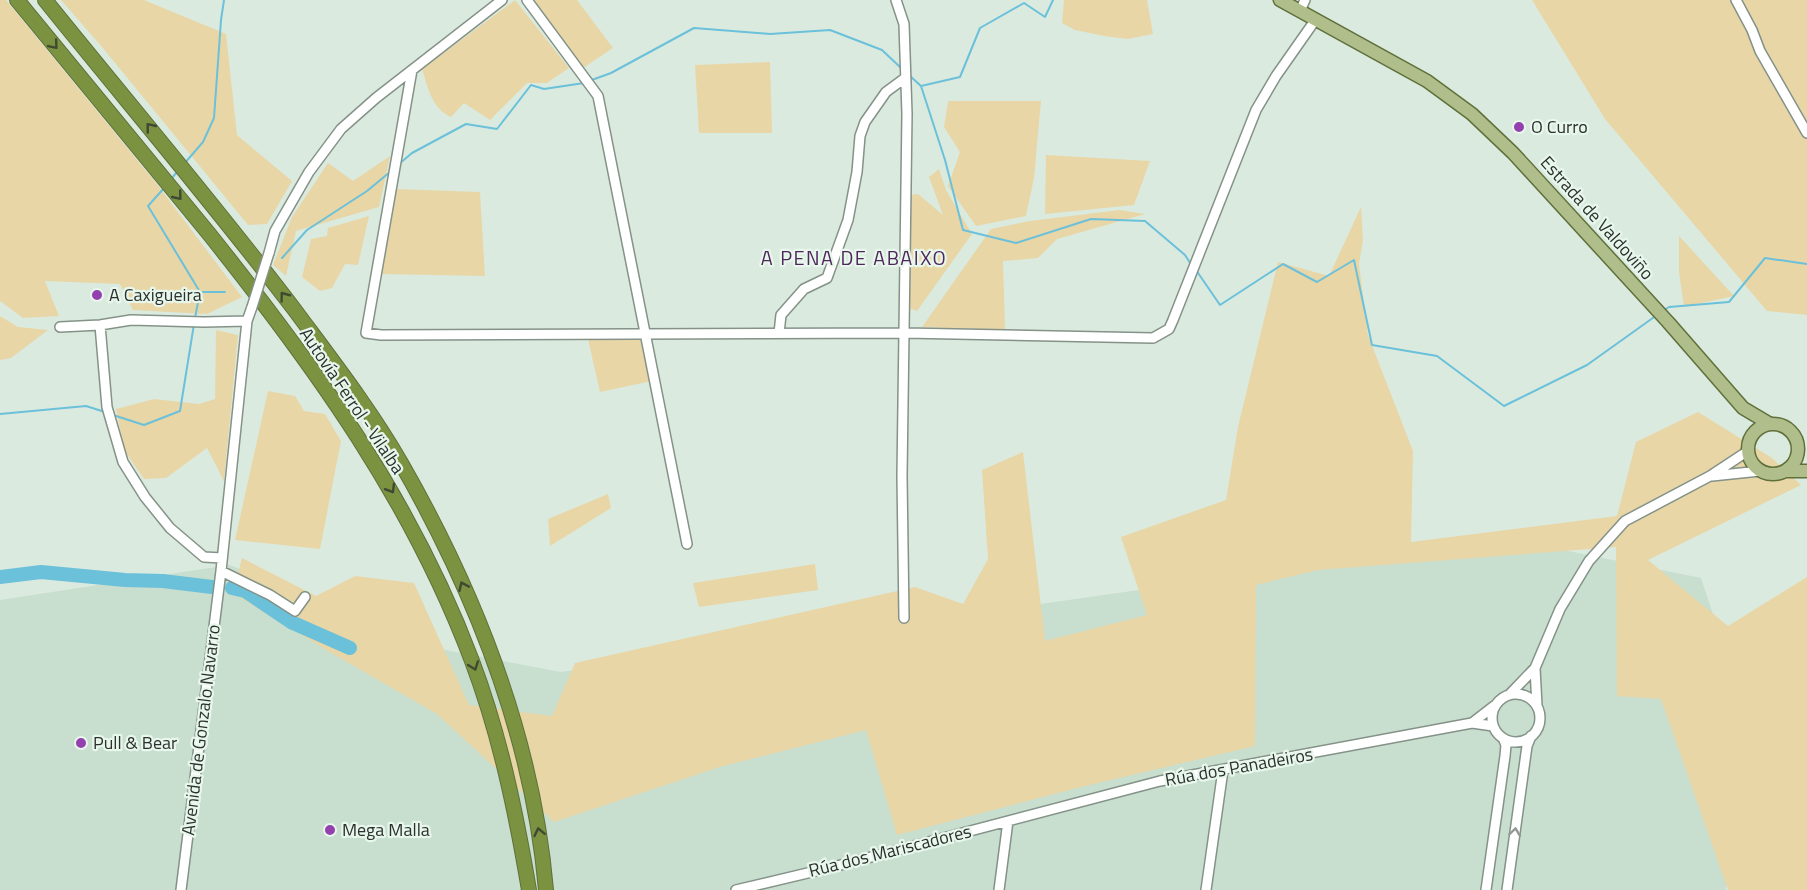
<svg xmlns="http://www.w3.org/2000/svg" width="1807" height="890" font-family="'Titillium Web',sans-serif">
	<rect width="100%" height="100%" fill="#dbeadf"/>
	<!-- built -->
	<path fill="#c8dece" d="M1505 538 1701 578 1735 681 1726 890H0V600L229 565 395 624 445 650 561 672Z"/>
	<!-- green -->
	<path fill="#e8d6a7" d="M0 0H6L156 183 242 297 207 314 133 310 120 284 45 281 59 316 23 318 0 301Z
		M61 0H144L226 34 237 135 292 181 267 224 248 225 102 47Z
		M515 0 569 68 547 83H527L490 120 464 103 451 117C431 108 428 87 422 69Z
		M533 0H577L613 48 583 68Z
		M1064 0H1147L1153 34 1128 39 1104 36 1075 30 1062 23Z
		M1532 0H1807V315L1767 311 1605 119Z
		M770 62 772 133H699L695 65Z
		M948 101H1041L1034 178 1026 216 976 226 948 186 960 152 944 127Z
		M1046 155 1150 161 1134 205 1045 214Z
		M390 156 379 207 296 231 286 276 273 265 292 217 328 163 353 181Z
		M939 169 946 190 972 234 917 311 909 308 911 195 918 194 943 215 929 177Z
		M396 189 480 192 485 276 380 274Z
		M1361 207 1363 240 1359 264 1368 335 1413 451 1411 542 1617 516 1636 442 1698 412 1772 458 1801 485 1648 560 1728 626 1807 577V890H1728L1661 699 1617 696 1616 547 1318 570 1256 585 1255 746 1081 787 897 835 866 730 723 766 554 822 437 714 328 651 233 593 242 558 316 596 355 576 414 583 469 705 552 716 575 663 915 587 963 604 988 559 982 470 1023 452 1045 641 1147 615 1121 537 1226 500 1238 427 1278 262 1329 276Z
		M1120 210 1145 214 1057 239 1038 258 1003 261 1005 330 922 327 991 229 1030 221Z
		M369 216 358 265 345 264 332 288 320 291 302 277 311 239 327 236 328 228Z
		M1679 236 1734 296 1684 307 1679 272Z
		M0 316 18 327 48 330 11 358 0 360Z
		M216 330 238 335 224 481 207 448 166 478 144 479 124 450 116 409 154 399 199 404 215 399Z
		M588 339H644L652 381 600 392Z
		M268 391 295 396 304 411 325 414 341 441 320 549 235 540Z
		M608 494 611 508 550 546 548 519Z
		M815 564 818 590 699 607 693 583Z"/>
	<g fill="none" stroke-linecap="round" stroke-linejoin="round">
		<!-- stream -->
		<path stroke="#6bc0da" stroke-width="2" d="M910 76 921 86 945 160 963 230 1016 243 1091 219 1145 221 1185 255 1192 266
			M589 81 611 73 694 28 770 34 830 30 882 50 901 68
			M921 86 960 77 980 28 1024 3 1045 17 1053 0
			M184 164 203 142 214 118 221 20 224 0
			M399 164 412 153 466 124 497 129 531 85 544 89 584 83
			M170 180 178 171
			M165 187 148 206 200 292
			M282 258 307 230 367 191 390 172
			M1196 270 1220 305 1283 264 1317 282 1354 260 1372 345 1437 356 1504 406 1587 365 1657 315
			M1664 310 1669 307 1729 302 1765 258 1807 264
			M195 318 200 292H225
			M0 414 86 406 105 412
			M113 415 144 425 180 411 194 324"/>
		<!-- river -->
		<path stroke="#6bc0da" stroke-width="14" d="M0 577 41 572 125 580 163 581 212 587
			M232 588 245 591 291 622 350 648"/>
		<defs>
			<path id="minor" d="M527 0 598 96 687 544
				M896 0 904 24 907 114 902 476 904 618
				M1736 0 1752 30 1760 51 1807 133
				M1300 11 1305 0
				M412 70 366 333 381 335 905 333 1153 338 1169 329 1173 320 1256 110 1276 76 1316 19
				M269 253 275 231 309 172 341 129 376 98 502 0
				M100 325 107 407 123 462 145 497 170 528 204 557 222 558
				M60 327 100 325 131 320 204 322 247 321
				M779 333 781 315 804 289 827 278 848 220 857 172 860 136 865 122 886 92 905 78
				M1712 476 1760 471
				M221 571 270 595 295 611 305 597
				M1510 694 1535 668
				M1492 718a24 24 0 1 1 48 0a24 24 0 1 1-48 0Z
				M1537 706 1535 668 1560 609 1589 561 1625 521 1710 476 1748 451
				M1472 723 1494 706
				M181 890 221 571 247 321 252 307
				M736 890 837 866 1160 781 1472 723 1493 726
				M999 890 1008 821
				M1206 890 1223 770
				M1486 890 1505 756 1506 745 1503 738
				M1507 890 1527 746 1531 736"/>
			<path id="major" d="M1280 0 1427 81 1472 114 1513 153 1668 322 1743 408 1770 424
				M1748 449a25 25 0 1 1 50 0a25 25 0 1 1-50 0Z
				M1785 471H1807"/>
			<path id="highway" d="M17 0C81 78 146 156 210 235 316 368 412 501 472 661 500 735 516 813 529 890
				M45 0C128 103 214 204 294 309 331 359 370 409 401 463 476 594 533 739 546 890"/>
		</defs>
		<!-- minor casing -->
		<use href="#minor" stroke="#849288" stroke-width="12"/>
		<!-- major casing -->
		<use href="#major" stroke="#5f703a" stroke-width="15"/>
		<!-- highway casing -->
		<use href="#highway" stroke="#5f703a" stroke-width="16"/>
		<!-- minor -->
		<use href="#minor" stroke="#fff" stroke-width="9"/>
		<!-- major -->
		<use href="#major" stroke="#b0be8c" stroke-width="12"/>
		<!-- highway -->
		<use href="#highway" stroke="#7b9240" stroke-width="14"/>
		<defs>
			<path id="minor-bridge" d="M252 307 269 253"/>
		</defs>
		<!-- minor-bridge casing -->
		<use href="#minor-bridge" stroke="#849288" stroke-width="12" stroke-linecap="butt"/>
		<!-- minor-bridge -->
		<use href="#minor-bridge" stroke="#fff" stroke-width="9"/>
	</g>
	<!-- one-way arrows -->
	<defs><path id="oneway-chevron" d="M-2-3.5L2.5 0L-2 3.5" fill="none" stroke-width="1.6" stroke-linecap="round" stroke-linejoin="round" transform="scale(1.5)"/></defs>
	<g stroke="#404932">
		<use href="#oneway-chevron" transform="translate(54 45) rotate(50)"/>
		<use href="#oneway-chevron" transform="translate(150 127) rotate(-129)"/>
		<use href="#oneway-chevron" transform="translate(178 196) rotate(51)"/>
		<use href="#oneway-chevron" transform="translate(284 296) rotate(-127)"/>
		<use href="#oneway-chevron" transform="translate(391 489) rotate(59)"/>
		<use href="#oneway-chevron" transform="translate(463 586) rotate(-114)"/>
		<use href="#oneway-chevron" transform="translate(474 666) rotate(70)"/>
		<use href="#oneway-chevron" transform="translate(539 832) rotate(-102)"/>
	</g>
	<use stroke="#969896" href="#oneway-chevron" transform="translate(1515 832) rotate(-82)"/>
	<!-- markers -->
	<g fill="#9440ae" stroke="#e8f7ec" stroke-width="2">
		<circle cx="1519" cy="127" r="6"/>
		<circle cx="97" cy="295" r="6"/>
		<circle cx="81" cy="743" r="6"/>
		<circle cx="330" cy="830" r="6"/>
	</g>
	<g text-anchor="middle" stroke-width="4.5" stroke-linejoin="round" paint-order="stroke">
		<!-- poi labels -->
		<g font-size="18" fill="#2c312e" stroke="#e8f7ec" text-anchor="start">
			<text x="1531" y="133">O Curro</text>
			<text x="109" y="301">A Caxigueira</text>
			<text x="93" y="749">Pull &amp; Bear</text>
			<text x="342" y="836">Mega Malla</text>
		</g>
		<!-- street labels -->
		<g font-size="18" fill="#2c312e" stroke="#e8f7ec">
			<text transform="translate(1597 218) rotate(48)" y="6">Estrada de Valdoviño</text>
			<text transform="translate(352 401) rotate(56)" y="6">Autovía Ferrol - Vilalba</text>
			<text transform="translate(201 730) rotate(-83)" y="6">Avenida de Gonzalo Navarro</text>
			<text transform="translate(1239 767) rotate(-10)" y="6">Rúa dos Panadeiros</text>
			<text transform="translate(890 851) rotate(-14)" y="6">Rúa dos Mariscadores</text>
		</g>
		<!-- neighbourhood labels -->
		<g font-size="20" letter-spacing="1.5" fill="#4f265c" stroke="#e8f7ec">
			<text x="854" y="265">A PENA DE ABAIXO</text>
		</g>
	</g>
</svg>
